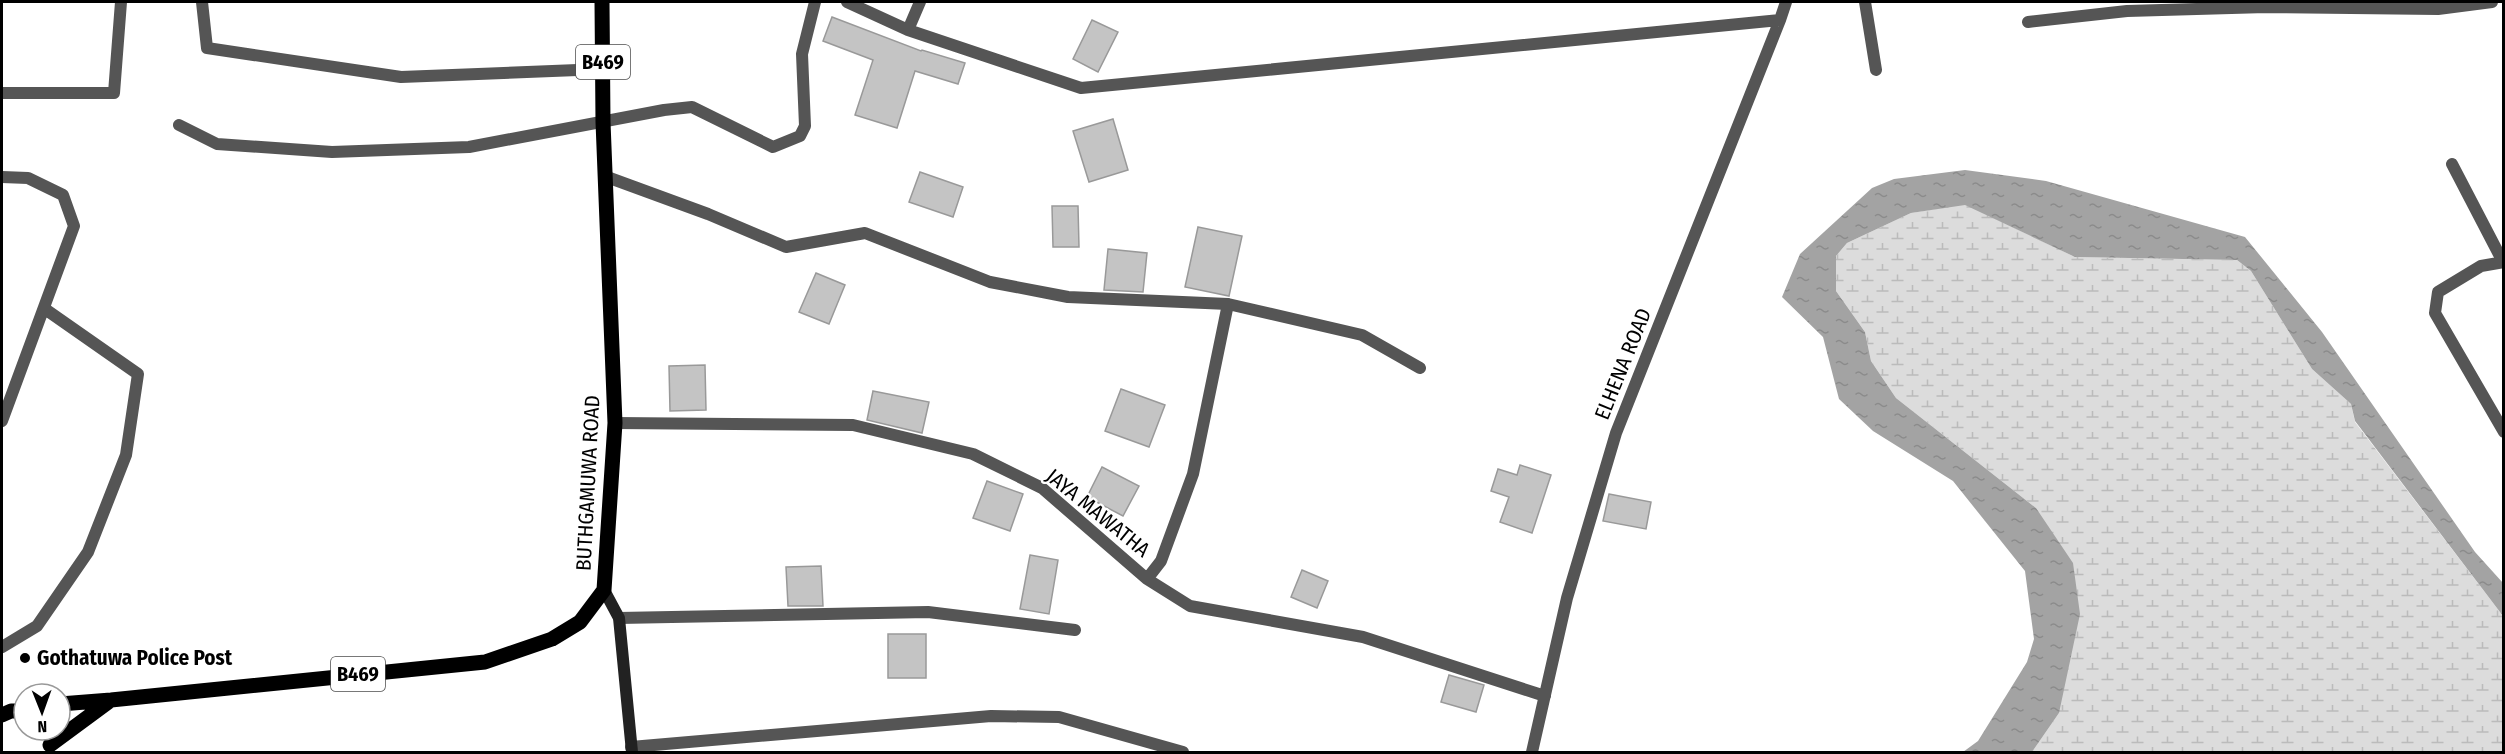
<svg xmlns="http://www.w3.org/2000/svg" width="2505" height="754" font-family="'Fira Sans Condensed',sans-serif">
	<defs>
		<pattern id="wetland-marsh" width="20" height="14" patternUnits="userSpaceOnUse" patternTransform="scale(1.5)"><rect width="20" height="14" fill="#dcdcdc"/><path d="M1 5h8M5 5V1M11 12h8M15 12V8" fill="none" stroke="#bbb"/></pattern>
		<pattern id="water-ripples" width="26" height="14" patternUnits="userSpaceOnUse" patternTransform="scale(1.5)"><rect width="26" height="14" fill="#a3a3a3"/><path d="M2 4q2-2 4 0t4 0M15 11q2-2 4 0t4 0" fill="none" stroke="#8b8b8b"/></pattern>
	</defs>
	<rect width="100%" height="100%" fill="#fff"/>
	<!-- wetland -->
	<path fill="url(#wetland-marsh)" d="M1965 204 2075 257 2237 260 2251 271 2312 369 2351 404 2355 422 2503 616V752H2032L2059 713 2036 508 1896 398 1871 361 1865 332 1836 291V256L1847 243 1911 213Z"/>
	<!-- water -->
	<path fill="url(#water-ripples)" d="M1965 170 2046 181 2245 237 2322 332 2475 552 2503 583V616L2355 421 2351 404 2312 369 2251 271 2237 260 2075 257 1965 205 1911 213 1847 243 1836 256V291L1865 332 1871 361 1896 398 2036 508 2073 563 2080 614 2059 713 2032 752H1963L1978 741 2027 662 2034 639 2025 571 1953 481 1873 431 1839 399 1823 337 1782 297 1800 254 1872 188 1894 179Z"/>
	<!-- building -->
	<path fill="#c4c4c4" stroke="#999" stroke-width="1.5" d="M832 17 921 51 922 50 965 63 958 84 915 71 897 128 855 115 873 60 823 41Z
		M1092 20 1118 32 1098 72 1073 59Z
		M1113 119 1128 170 1089 182 1073 131Z
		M920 172 963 187 953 217 909 202Z
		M1052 206H1078L1079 247H1053Z
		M1198 227 1242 236 1229 296 1185 287Z
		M1108 249 1147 253 1143 292 1104 290Z
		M816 273 845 285 829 324 799 312Z
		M705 365 706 410 670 411 669 366Z
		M1121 389 1165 405 1149 447 1105 431Z
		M873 391 929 402 922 433 867 420Z
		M1520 465 1551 475 1532 533 1500 522 1509 497 1491 491 1498 469 1517 475Z
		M1102 467 1139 486 1123 516 1087 497Z
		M987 481 1023 494 1010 531 973 518Z
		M1609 494 1651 502 1646 529 1603 521Z
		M1030 555 1058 560 1049 614 1020 609Z
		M821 566 823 606H788L786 567Z
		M1302 570 1328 581 1317 608 1291 597Z
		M888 634H926V678H888Z
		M1449 675 1484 685 1476 712 1441 702Z"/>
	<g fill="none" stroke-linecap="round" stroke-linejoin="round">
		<!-- street -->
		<path stroke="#555" stroke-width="12" d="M202 2 207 48 401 77 603 69
			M847 2 908 30 1081 88 1780 20
			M1865 2 1876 70
			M2028 22 2127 11 2266 7 2438 9 2492 2
			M908 30 920 2
			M2 93H114L121 2
			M179 125 217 144 332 152 469 147 664 110 692 107 773 147 800 136 805 126 802 54 815 2
			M2452 164 2503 262
			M2 177 28 178 63 195 74 226 2 421
			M607 177 708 214 786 247 865 233 990 282 1068 297 1228 304 1362 335 1420 368
			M2504 262 2481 266 2438 292 2435 313 2504 432
			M615 423 853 425 973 454 1042 488 1147 579 1190 606 1363 637 1545 696
			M1147 579 1161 561 1193 474 1228 304
			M619 618 928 612 1075 630
			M2 647 37 626 88 552 126 455 138 374 45 309
			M631 747 991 716 1059 717 1183 752
			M1532 752 1567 598 1616 433 1780 20 1786 2"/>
		<!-- secondary -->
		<path stroke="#222" stroke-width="12" d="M604 590 619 618 632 752"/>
		<!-- primary -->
		<path stroke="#000" stroke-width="15" d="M60 704 111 700 485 662 552 639 580 622 604 590 615 423 603 122 602 2
			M2 715 11 711H24
			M50 745 111 700"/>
	</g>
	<!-- markers -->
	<circle fill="#000" stroke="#fff" stroke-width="2" cx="25" cy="658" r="6"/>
	<g text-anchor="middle" stroke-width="4.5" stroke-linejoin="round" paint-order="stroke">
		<!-- shield labels -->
		<g fill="#fff" stroke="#4c4c4c" stroke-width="1.5">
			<rect x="576" y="45" width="54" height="34" rx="4.5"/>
			<rect x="331" y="657" width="54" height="34" rx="4.5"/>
		</g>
		<g font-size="20" font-weight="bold" fill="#000">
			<text x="603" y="69">B469</text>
			<text x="358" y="681">B469</text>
		</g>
		<!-- street labels -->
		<g font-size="21" fill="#000" stroke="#fff">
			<text transform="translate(1623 364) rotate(-68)" y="7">ELHENA ROAD</text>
			<text transform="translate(588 483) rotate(-87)" y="7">BUTHGAMUWA ROAD</text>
			<text transform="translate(1098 513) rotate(39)" y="7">JAYA MAWATHA</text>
		</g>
		<!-- poi labels -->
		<g font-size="21" font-weight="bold" fill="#000" stroke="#fff" text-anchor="start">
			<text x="37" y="665">Gothatuwa Police Post</text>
		</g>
	</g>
	<!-- border -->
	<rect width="2505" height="754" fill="none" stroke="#000000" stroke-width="6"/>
	<!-- north arrow -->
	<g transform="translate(42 712) rotate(179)"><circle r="28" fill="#ffffff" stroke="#999999" stroke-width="1.5"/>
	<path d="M0-4.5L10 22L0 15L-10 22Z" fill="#000000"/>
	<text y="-9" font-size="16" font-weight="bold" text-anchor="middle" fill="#000000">N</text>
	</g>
</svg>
